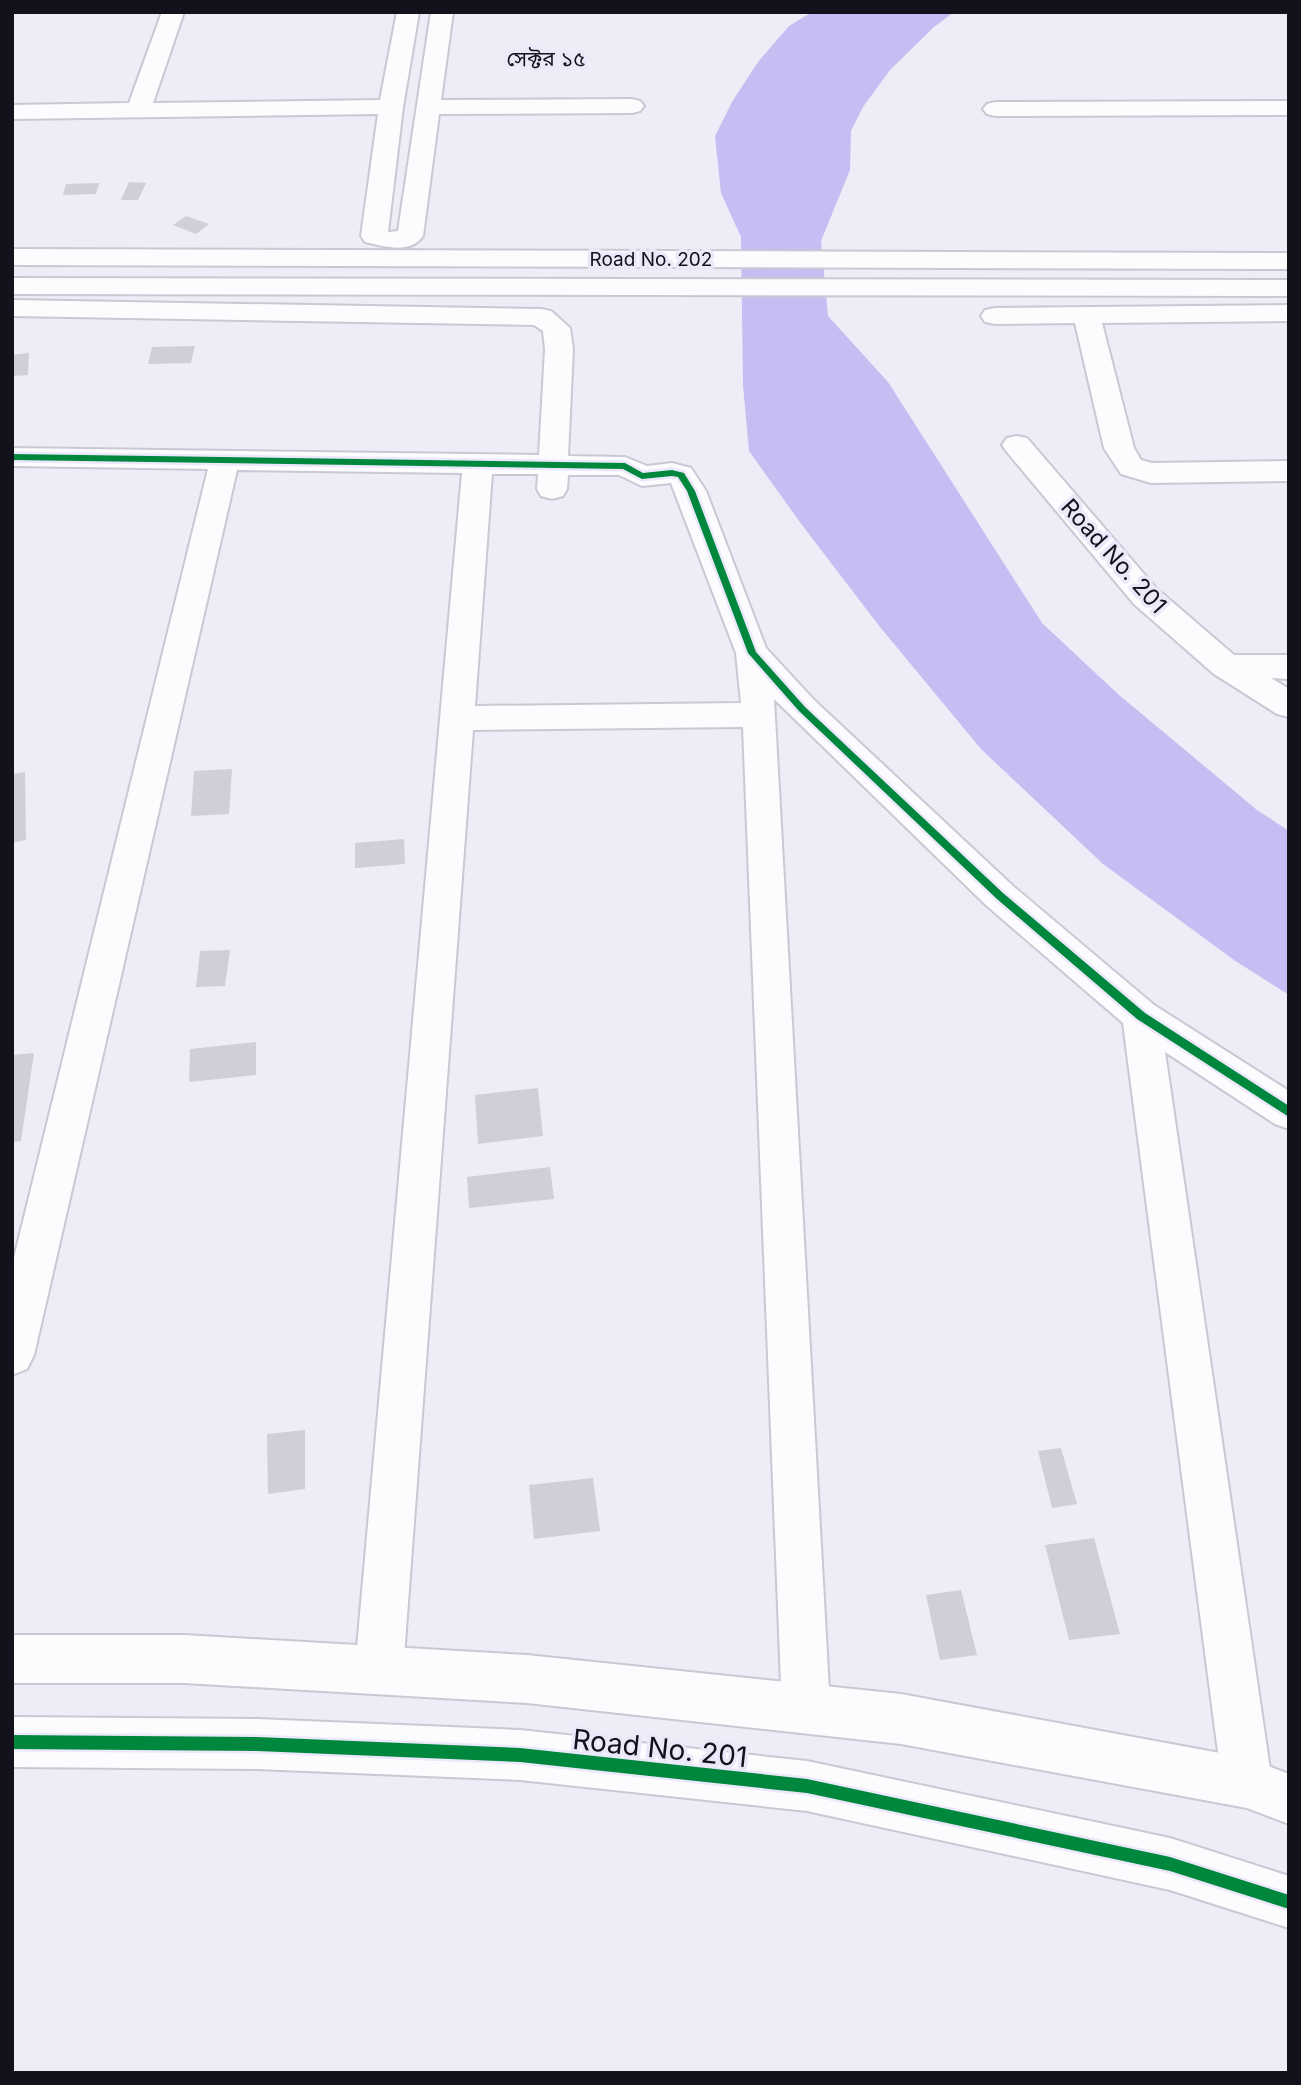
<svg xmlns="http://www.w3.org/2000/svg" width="1301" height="2085" font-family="Inter,'Noto Sans Bengali',sans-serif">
	<rect width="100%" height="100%" fill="#eeecf6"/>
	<!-- water -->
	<path fill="#c8bdf2" d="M812 12H954L934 27 890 70 863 107 851 131 850 170 821 241 828 316 888 382 1042 623 1119 695 1257 810 1289 831V995L1234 960 1103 864 981 749 880 627 802 525 749 451 743 385 741 237 721 193 715 136 732 102 758 62 789 26Z"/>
	<!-- building -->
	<path fill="#d0ced8" d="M129 182 146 183 138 200H121Z
		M99 183 96 194 63 195 66 184Z
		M186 216 209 224 196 234 173 225Z
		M195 346 191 363 148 364 152 347Z
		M29 353 28 375 12 376V355Z
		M232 769 229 814 191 816 194 771Z
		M25 772 26 840 12 843V774Z
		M404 839 405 864 355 868V843Z
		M230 950 225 986 196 987 200 951Z
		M256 1042V1075L189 1082 190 1049Z
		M34 1053 21 1141 12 1142V1055Z
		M538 1088 543 1136 478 1144 475 1095Z
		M550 1167 554 1199 469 1208 467 1177Z
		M305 1430V1489L268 1494 267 1434Z
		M1061 1448 1077 1504 1052 1508 1038 1451Z
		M593 1478 600 1531 534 1539 529 1485Z
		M1094 1538 1120 1634 1069 1640 1045 1545Z
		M961 1590 977 1655 940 1660 926 1595Z"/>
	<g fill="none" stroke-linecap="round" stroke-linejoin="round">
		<defs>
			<path id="minor" d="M162 12H184L153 103 380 100 397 12H419L403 107 388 232 398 231 431 12H453L441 100 632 99 640 101 644 106 640 111 632 113 439 114 423 236C410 255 383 246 365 242L361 236 378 114 12 119V105L129 103Z
				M1289 101V115L995 116 987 114 983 109 987 104 995 102Z
				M12 300 541 309 551 311 570 328 573 349 568 456 625 457 647 466 672 463 691 468 706 491 766 648 814 700 1013 886 1154 1005 1289 1091V1129L1275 1124 1165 1052 1272 1783 1265 1801 1247 1808 1229 1801 1222 1783 1123 1023 987 906 774 699 830 1708 823 1725 806 1732 789 1725 782 1708 743 727 473 730 403 1670 396 1687 379 1694 362 1687 355 1670 462 473 237 470 34 1355 27 1369 12 1375V1266L208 469 12 466V448L539 455 545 349 543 331 534 325 12 316ZM492 474H538L537 489 541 496 552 499 563 496 567 489 568 475H619L642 486 671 483 736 653 741 703 475 706Z
				M1289 305V321L1102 323 1134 448 1141 460 1152 463 1289 461V481L1151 483 1121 474 1104 448 1075 323 995 324 985 322 981 316 985 310 995 308Z
				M1017 436 1027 438 1156 588 1234 655H1289V679L1271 678 1289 689V717L1277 714 1214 674 1134 604 1007 452 1002 445 1007 438Z"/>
			<path id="tertiary" d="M12 249 1289 253V269L12 265Z
				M12 278 1289 280V296L12 294Z
				M12 1635H184L527 1655 901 1694 1247 1758 1289 1774V1824L1247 1808 901 1744 527 1703 184 1683H12Z
				M12 1717 257 1719 520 1730 807 1761 1170 1838 1289 1876V1928L1170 1890 807 1811 520 1780 257 1769 12 1767Z"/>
		</defs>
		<!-- minor casing -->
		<use href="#minor" stroke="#cac8d2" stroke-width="4"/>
		<!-- tertiary casing -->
		<use href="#tertiary" stroke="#cac8d2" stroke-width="4"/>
		<!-- minor -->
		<use href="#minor" fill="#fcfcfe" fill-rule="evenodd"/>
		<!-- tertiary -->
		<use href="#tertiary" fill="#fcfcfe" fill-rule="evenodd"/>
		<defs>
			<path id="cycleway" d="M12 454 625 463 643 473 672 470 684 473 695 491 756 652 805 707 1003 893 1145 1013 1289 1106V1117L1137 1019 997 899 799 711 748 653 687 491 678 477 672 476 642 479 623 469 12 460Z
				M12 1735 257 1737 520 1748 807 1779 1170 1857 1289 1895V1909L1170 1871 807 1793 520 1762 257 1751 12 1749Z"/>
		</defs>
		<!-- cycleway casing -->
		<use href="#cycleway" stroke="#ebe8fa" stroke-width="5"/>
		<!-- cycleway -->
		<use href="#cycleway" fill="#00873e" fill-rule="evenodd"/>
	</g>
	<g text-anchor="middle" stroke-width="7" stroke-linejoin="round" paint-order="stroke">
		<!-- far-street labels -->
		<g font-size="19" fill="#13111b" stroke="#ebe8fa">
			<text x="651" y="266">Road No. 202</text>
		</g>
		<!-- far-quarter labels -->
		<g font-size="21" fill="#13111b" stroke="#ebe8fa">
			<text x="546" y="66">সেক্টর ১৫</text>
		</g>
		<!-- street labels -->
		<g font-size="23" fill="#13111b" stroke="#ebe8fa">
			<text transform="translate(1114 556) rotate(48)" y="8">Road No. 201</text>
		</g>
		<!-- near-street labels -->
		<g font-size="28" fill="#13111b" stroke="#ebe8fa">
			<text transform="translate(660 1748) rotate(6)" y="10">Road No. 201</text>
		</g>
	</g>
	<!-- border -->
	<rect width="1301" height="2085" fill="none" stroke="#13111b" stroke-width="28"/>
</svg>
